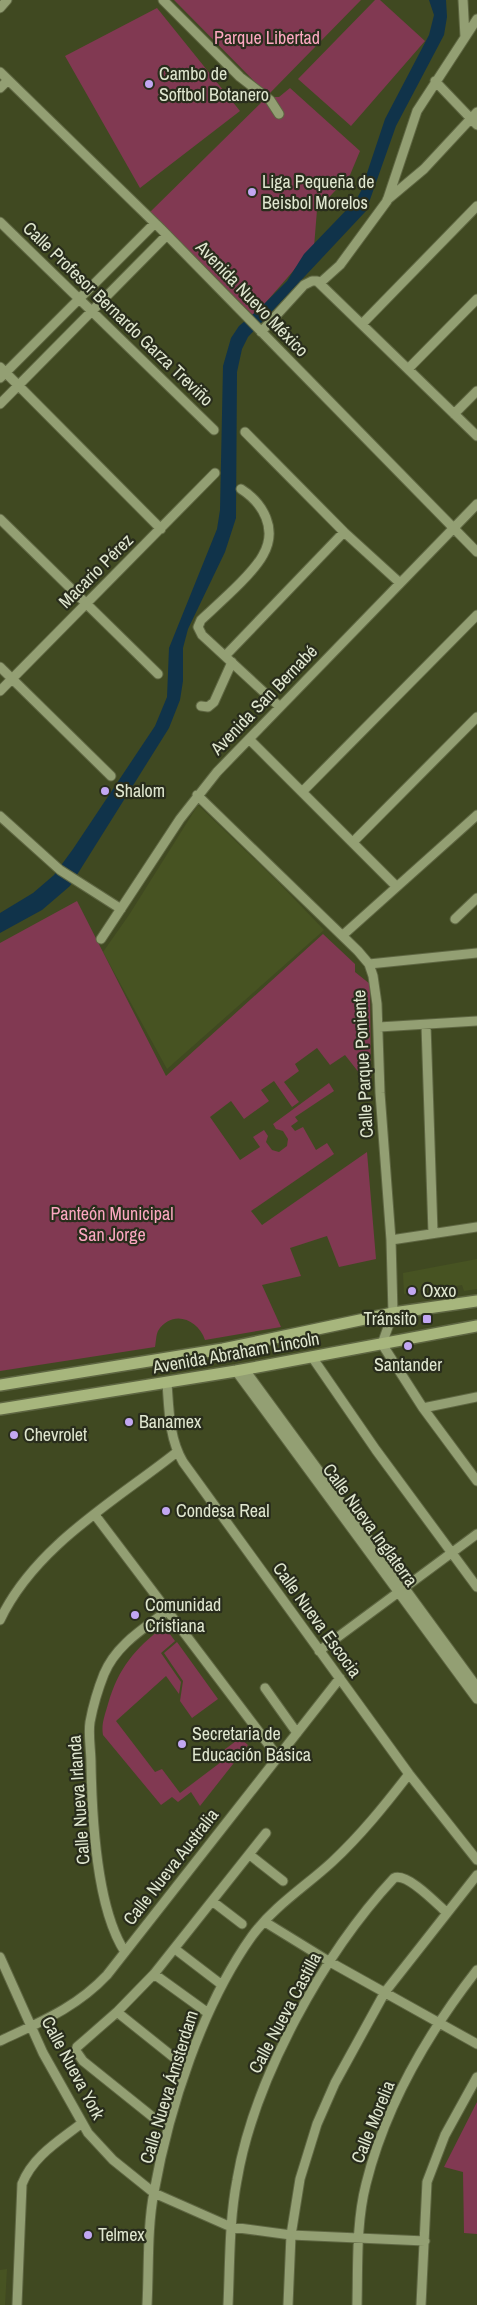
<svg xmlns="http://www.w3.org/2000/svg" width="477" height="2305" font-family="'Archivo Narrow',sans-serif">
	<rect width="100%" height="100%" fill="#404921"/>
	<!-- built -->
	<path fill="#475322" d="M198 805 276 880 324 930 167 1069 103 952 129 915Z
		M477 1259V1289L464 1291 462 1285 450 1287V1292L443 1293 442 1286 404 1294 403 1273Z
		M7 2269 5 2305H0V2270Z"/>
	<!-- green -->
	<path fill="#813952" d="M174 0H361L270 93 257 84Z
		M375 0H380L425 41 351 126 298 79Z
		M157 8 240 111 140 188 65 56Z
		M290 88 360 151 350 175 317 210 314 247 254 316 148 214 267 97H279Z
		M77 901 166 1076 323 934 355 964V972L370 984 371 1088 345 1055 330 1065 317 1048 295 1064 299 1071 284 1082 299 1102 292 1107 274 1081 261 1090 269 1101 244 1119 231 1101 210 1117 240 1160 260 1147 253 1137 264 1130 268 1136 266 1142 272 1150 279 1152 287 1146 288 1139 283 1131 276 1129 273 1124 329 1083 334 1091 295 1117 298 1121 291 1126 295 1131 303 1127 316 1150 327 1143 334 1154 251 1211 262 1225 367 1152 376 1259 339 1267 327 1236 290 1248 301 1276 262 1285 281 1327 205 1340C198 1319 172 1309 158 1331 156 1335 156 1342 155 1347L0 1371V943Z
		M164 1626 175 1641 161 1653 181 1682 179 1694 166 1676 116 1721 155 1772 162 1769 180 1793 225 1759 220 1753 240 1738 248 1745 200 1806 191 1792 178 1802 172 1797 161 1805 103 1735C101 1724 105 1715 108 1704 119 1667 134 1650 164 1626Z
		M177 1642 218 1699 192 1718 180 1701 183 1681 164 1653Z
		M477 2102V2234L464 2233 463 2172 444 2167Z"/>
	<!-- water -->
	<path fill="#10334a" d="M429 0H446L447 17 444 35 396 126 366 211 248 337 242 349 237 372 236 518 225 552 188 629 183 648V681L180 700 169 728 70 886 42 910 0 933V913L33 893 54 875 73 849 155 726 167 697 169 648 217 529 220 510 223 366 231 338 239 326 259 309 287 281 304 254 356 200 361 191 385 119 429 35 434 15Z"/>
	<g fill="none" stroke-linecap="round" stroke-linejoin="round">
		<defs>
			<path id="minor" d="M163 0 240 77 270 100 279 114
				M463 0 465 37
				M0 8 7 0
				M0 72 161 229 477 552
				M435 81 477 125
				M0 88 8 80
				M387 200 424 169 477 112
				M0 222 214 430
				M320 283 340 265 387 201 417 111 477 19
				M362 324 477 206
				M261 332 304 285 312 281H317L477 436
				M0 367 161 529
				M408 369 477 299
				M0 378 155 223
				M0 404 167 235
				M454 414 477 391
				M245 432 344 532 400 583
				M241 489C263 503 278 529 263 555 253 574 218 604 201 620L198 627 202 635 280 707
				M0 519 158 674
				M225 656 344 532
				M0 667 111 776
				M0 691 215 473
				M201 706 208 707 214 702 232 662
				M249 739 396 886
				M303 791 477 615
				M197 795 358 951 369 964 373 976 377 1004 380 1093 391 1240 393 1313 382 1344 423 1408 477 1481
				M0 816 60 870 121 909
				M354 841 477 717
				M455 919 477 898
				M343 935 477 815
				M101 939 180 819 217 772 477 504
				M369 964 477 953
				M426 1025 433 1233
				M379 1027 477 1021
				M391 1240 477 1227
				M312 1357 376 1450 477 1587
				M245 1370 477 1687
				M236 1371 477 1699
				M167 1383C169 1410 169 1438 183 1462L409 1774 477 1860
				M423 1408 477 1397
				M95 1515 278 1757
				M0 1620C35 1546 115 1501 177 1452
				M319 1651 477 1534
				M265 1688 297 1733
				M250 1855 283 1881
				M212 1901 242 1924
				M265 1922 330 1962 477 2044
				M175 1949 222 1985
				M125 1952C96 1908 92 1817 91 1764 91 1750 88 1735 90 1722 93 1706 98 1689 104 1674 116 1645 143 1629 167 1611
				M0 1957 43 2053 88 2133 113 2160 154 2193 231 2227 291 2235 425 2241
				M154 1974 208 2013
				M117 2012 177 2060
				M0 2041C40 2022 76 2008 107 1975L340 1678
				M154 2118 83 2061 76 2051 77 2047 117 2012 154 1974 266 1833
				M17 2305 22 2184C33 2156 59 2141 82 2123
				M147 2305C149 2268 147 2228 154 2192 169 2108 202 2006 252 1936 274 1906 306 1886 332 1862 361 1835 385 1805 409 1774
				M228 2305C230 2264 229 2221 237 2180 254 2079 324 1953 394 1878 407 1872 437 1904 447 1913
				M288 2305 291 2235 300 2179 317 2124 335 2083 385 1992 477 1875
				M357 2305C358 2265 356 2223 366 2184 385 2107 428 2033 477 1970
				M421 2305 427 2182 445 2135 477 2077"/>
			<path id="major" d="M0 1385 223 1349 393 1313 477 1301
				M0 1409 236 1371 477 1326"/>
		</defs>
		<!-- minor casing -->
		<use href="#minor" stroke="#5e6642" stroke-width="11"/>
		<!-- major casing -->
		<use href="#major" stroke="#5e6642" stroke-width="14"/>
		<!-- minor -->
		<use href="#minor" stroke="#939f73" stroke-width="9"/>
		<!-- major -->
		<use href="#major" stroke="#a7b67d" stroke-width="11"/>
	</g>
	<!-- markers -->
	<g fill="#c2a7f2" stroke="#292d1c" stroke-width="2">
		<circle cx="149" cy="84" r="5"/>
		<circle cx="252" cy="192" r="5"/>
		<circle cx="105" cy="791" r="5"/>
		<circle cx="412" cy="1291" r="5"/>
		<rect x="422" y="1314" width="10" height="10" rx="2.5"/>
		<circle cx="408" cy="1346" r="5"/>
		<circle cx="129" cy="1422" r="5"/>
		<circle cx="14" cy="1435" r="5"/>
		<circle cx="166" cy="1511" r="5"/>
		<circle cx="135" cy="1615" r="5"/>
		<circle cx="182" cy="1744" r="5"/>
		<circle cx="88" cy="2235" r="5"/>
	</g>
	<g text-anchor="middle" stroke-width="4.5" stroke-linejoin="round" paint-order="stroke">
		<!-- park labels -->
		<g font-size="18" fill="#fca8c1" stroke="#292d1c">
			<text x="267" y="44">Parque Libertad</text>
			<text x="112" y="1220">Panteón Municipal<tspan x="112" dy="21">San Jorge</tspan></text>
		</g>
		<!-- poi labels -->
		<g font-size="18" fill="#e0e7d0" stroke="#292d1c" text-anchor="start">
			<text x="159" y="80">Cambo de<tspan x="159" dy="21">Softbol Botanero</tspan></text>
			<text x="262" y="188">Liga Pequeña de<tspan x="262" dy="21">Beisbol Morelos</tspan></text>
			<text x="115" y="797">Shalom</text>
			<text x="422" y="1297">Oxxo</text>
			<text x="417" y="1325" text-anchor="end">Tránsito</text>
			<text x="408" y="1371" text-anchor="middle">Santander</text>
			<text x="139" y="1428">Banamex</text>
			<text x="24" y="1441">Chevrolet</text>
			<text x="176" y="1517">Condesa Real</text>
			<text x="145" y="1611">Comunidad<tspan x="145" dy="21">Cristiana</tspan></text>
			<text x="192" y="1740">Secretaria de<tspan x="192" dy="21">Educación Básica</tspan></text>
			<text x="98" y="2241">Telmex</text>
		</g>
		<!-- street labels -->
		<g font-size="18" fill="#e0e7d0" stroke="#292d1c">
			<text transform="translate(252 299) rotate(46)" y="6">Avenida Nuevo México</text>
			<text transform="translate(118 314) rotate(44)" y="6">Calle Profesor Bernardo Garza Treviño</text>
			<text transform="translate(96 571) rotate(-45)" y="6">Macario Pérez</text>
			<text transform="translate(264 700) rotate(-46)" y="6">Avenida San Bernabé</text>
			<text transform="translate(363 1064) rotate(-93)" y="6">Calle Parque Poniente</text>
			<text transform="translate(236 1353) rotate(-10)" y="6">Avenida Abraham Lincoln</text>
			<text transform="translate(370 1525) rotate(54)" y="6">Calle Nueva Inglaterra</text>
			<text transform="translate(317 1620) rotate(54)" y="6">Calle Nueva Escocia</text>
			<text transform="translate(79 1800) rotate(-94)" y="6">Calle Nueva Irlanda</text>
			<text transform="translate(171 1867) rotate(-52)" y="6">Calle Nueva Australia</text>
			<text transform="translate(285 2013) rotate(-62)" y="6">Calle Nueva Castilla</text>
			<text transform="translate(73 2068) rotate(62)" y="6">Calle Nueva York</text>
			<text transform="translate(169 2087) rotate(-73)" y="6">Calle Nueva Ámsterdam</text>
			<text transform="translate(373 2122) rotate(-68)" y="6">Calle Morelia</text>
		</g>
	</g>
</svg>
